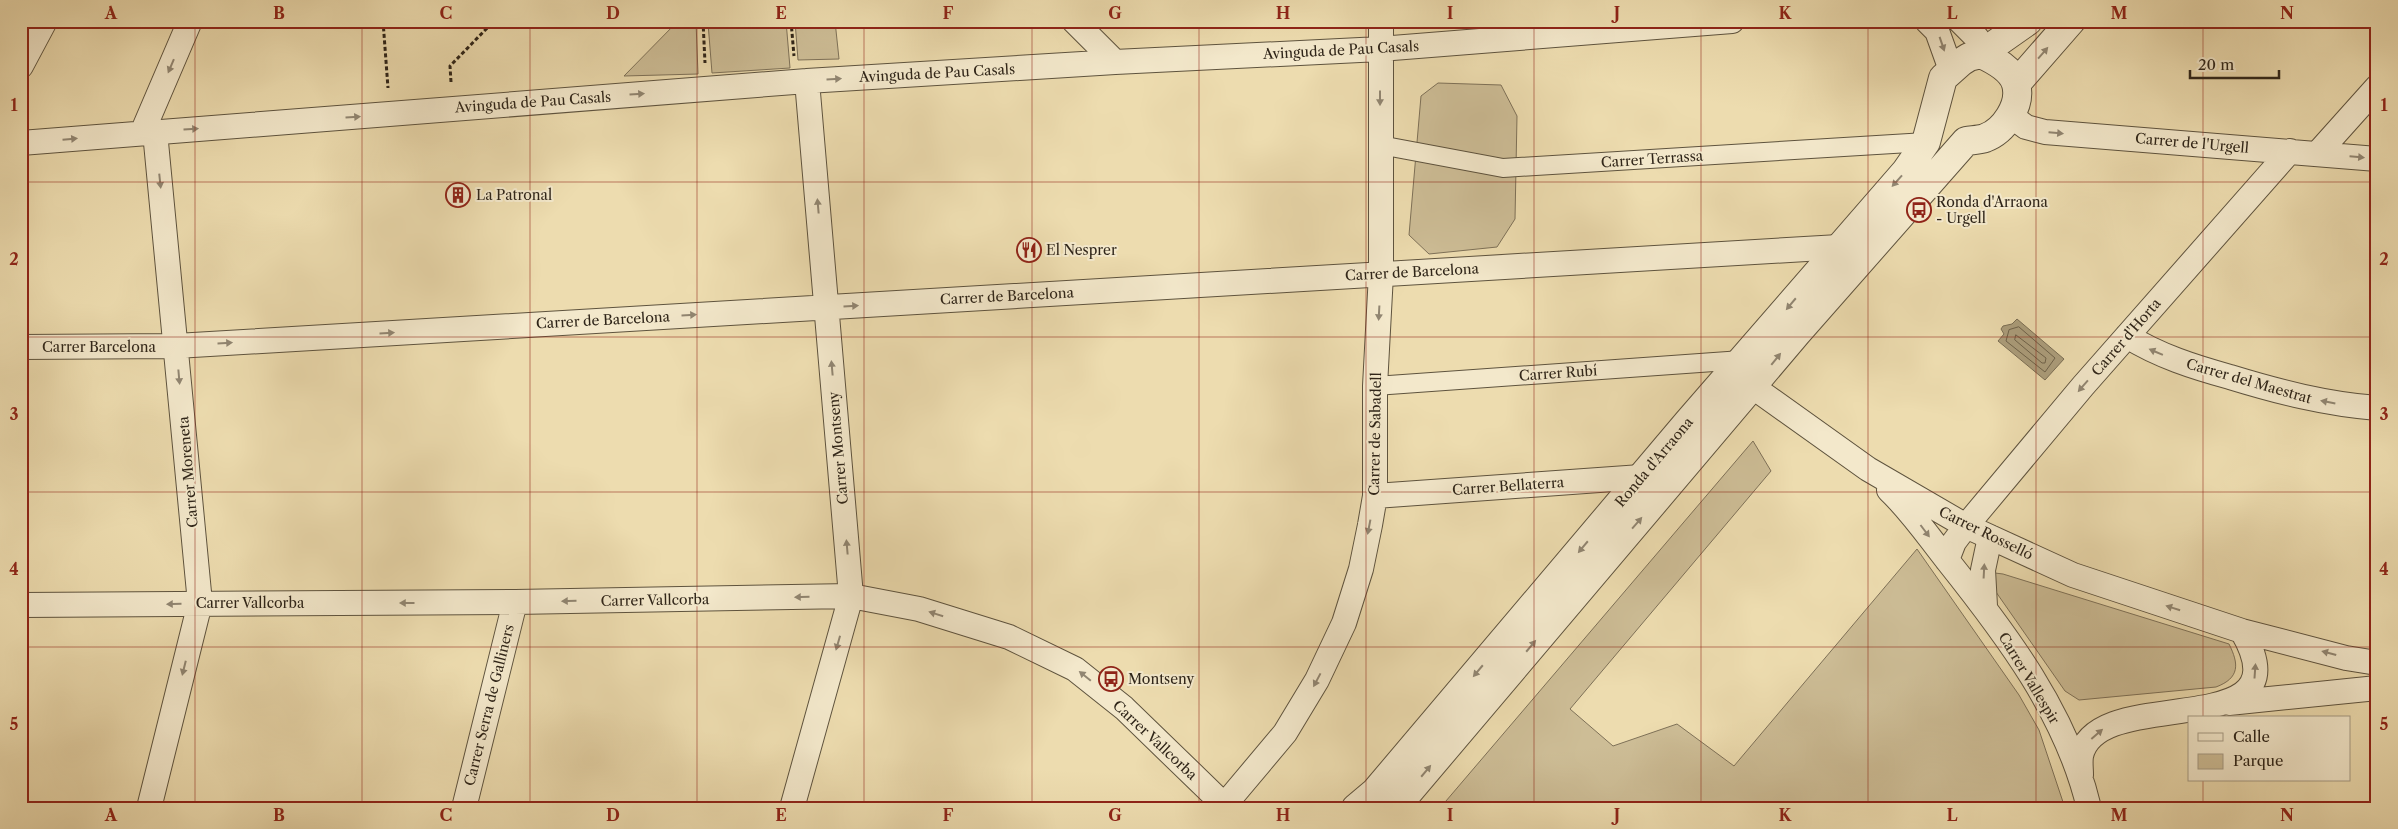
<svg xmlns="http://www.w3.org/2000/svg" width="2398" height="829" font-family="'Libre Caslon Text',serif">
	<rect width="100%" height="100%" fill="#eddcaf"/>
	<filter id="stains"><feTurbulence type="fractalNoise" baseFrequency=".004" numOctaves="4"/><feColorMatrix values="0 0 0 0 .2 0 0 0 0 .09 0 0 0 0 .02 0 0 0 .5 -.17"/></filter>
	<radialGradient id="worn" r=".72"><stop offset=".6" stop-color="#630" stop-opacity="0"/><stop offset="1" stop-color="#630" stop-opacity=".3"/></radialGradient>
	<!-- green -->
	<path fill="#cdbd96" stroke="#7e7158" d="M726 21H786L790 68 712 73 708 23Z
		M795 21H835L839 59 798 60Z
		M696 22 698 74 624 76 676 23Z
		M1438 83 1501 85 1517 116 1515 219 1497 247 1429 254 1409 235 1421 96Z
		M1753 441 1771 471 1570 709 1613 746 1677 724 1734 766 1917 549 2019 695 2039 730 2065 808H1440Z
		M1995 573 2003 574 2229 644C2239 664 2240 678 2216 687L2079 700 2065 691 1989 582Z"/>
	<!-- water -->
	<path fill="#ac9e7c" stroke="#7a6e54" d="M2017 319 2064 359 2045 380 1998 341 2004 334 2001 329 2003 326 2012 324Z"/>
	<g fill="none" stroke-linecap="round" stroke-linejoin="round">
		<!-- shore -->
		<path stroke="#6e624a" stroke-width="1" d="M2019 327 2055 358 2045 372 2006 341 2009 330Z
			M2016 335 2046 358 2045 363H2042L2015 340Z"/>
		<defs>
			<path id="pedestrian" d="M1380 145 1503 168 1926 142
				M1375 386 1742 360"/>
			<path id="minor" d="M1074 21 1115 62
				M1927 21 1937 31 1951 70
				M1960 21 1977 38 1981 54
				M21 66 45 21
				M2011 116 2026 127 2045 132 2377 159
				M142 133 190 21
				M21 143 807 81 1115 62 1380 49 1732 21
				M2317 154 2377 87
				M2127 336C2159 356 2194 367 2230 377 2279 392 2326 404 2377 408
				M21 347 176 346 1839 247
				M1753 387 1868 469 1966 526 2073 575 2242 631 2346 658 2377 663
				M1889 490C1911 511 1928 536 1947 560 2006 634 2067 714 2089 808
				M1375 496 1641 477
				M1947 560 1954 542 1966 526 2083 386 2290 151
				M21 605 515 602 851 596 919 609 1009 637 1075 669 1124 708 1223 804 1224 808
				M1985 606 1983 570 1990 537
				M2229 703 2377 688
				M2081 775C2081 769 2080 762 2081 756 2096 681 2310 748 2242 631
				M149 808 200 603 155 132
				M464 808 515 602
				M792 808 851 596 807 81
				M1222 808 1285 733 1317 680 1344 623 1361 569 1370 525 1375 496V386L1381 274V21"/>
			<path id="tertiary" d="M2016 84 2071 21
				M1356 808 1375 792 1688 422 1906 171 1926 142 1943 78 1961 62 1969 57 1981 54 2028 21
				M1395 808 1797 333 1966 141C1972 140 1980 140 1985 138 2004 131 2022 105 2016 84 2012 69 1994 60 1981 54"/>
		</defs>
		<!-- pedestrian casing -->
		<use href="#pedestrian" stroke="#5e533e" stroke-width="20"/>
		<!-- minor casing -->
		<use href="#minor" stroke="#5e533e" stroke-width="26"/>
		<!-- tertiary casing -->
		<use href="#tertiary" stroke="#5e533e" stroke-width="30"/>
		<!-- path -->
		<path stroke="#2f2519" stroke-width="3" stroke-dasharray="4 2.5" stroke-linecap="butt" d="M383 21 388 88
			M703 21 705 63
			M791 21 794 56
			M451 82 450 66 494 21"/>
		<!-- pedestrian -->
		<use href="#pedestrian" stroke="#f3e8cb" stroke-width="18"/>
		<!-- minor -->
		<use href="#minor" stroke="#f3e8cb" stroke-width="24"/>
		<!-- tertiary -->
		<use href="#tertiary" stroke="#f3e8cb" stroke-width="28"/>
	</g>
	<!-- one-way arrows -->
	<defs><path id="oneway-solid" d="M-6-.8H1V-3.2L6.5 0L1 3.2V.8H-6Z" transform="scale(1.25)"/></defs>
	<g fill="#918672">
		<use href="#oneway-solid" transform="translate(1942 44) rotate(71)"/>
		<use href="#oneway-solid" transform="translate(2043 53) rotate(-49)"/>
		<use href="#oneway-solid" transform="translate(171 66) rotate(113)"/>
		<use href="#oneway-solid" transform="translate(834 79) rotate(-3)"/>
		<use href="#oneway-solid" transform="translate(637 94) rotate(-4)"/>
		<use href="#oneway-solid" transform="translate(1380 98) rotate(90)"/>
		<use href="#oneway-solid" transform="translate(353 117) rotate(-4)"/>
		<use href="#oneway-solid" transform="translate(191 129) rotate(-4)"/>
		<use href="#oneway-solid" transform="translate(2056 133) rotate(5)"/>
		<use href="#oneway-solid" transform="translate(70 139) rotate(-5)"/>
		<use href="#oneway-solid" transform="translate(2357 157) rotate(5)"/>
		<use href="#oneway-solid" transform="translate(160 181) rotate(84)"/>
		<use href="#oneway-solid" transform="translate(1897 181) rotate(132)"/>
		<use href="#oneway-solid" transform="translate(818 206) rotate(-95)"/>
		<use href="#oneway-solid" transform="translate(1791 304) rotate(130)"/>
		<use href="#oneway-solid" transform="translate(851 306) rotate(-3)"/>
		<use href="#oneway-solid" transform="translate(1379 313) rotate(93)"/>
		<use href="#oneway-solid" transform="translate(689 315) rotate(-3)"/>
		<use href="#oneway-solid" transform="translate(387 333) rotate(-3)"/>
		<use href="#oneway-solid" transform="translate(225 343) rotate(-3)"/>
		<use href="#oneway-solid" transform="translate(2156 352) rotate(-157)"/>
		<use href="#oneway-solid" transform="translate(1776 359) rotate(-51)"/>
		<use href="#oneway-solid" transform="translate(832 368) rotate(-95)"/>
		<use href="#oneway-solid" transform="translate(179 377) rotate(85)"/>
		<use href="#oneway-solid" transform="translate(2083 386) rotate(131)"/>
		<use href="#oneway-solid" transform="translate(2328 402) rotate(-169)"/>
		<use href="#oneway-solid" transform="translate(1637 523) rotate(-49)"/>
		<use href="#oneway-solid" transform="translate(1369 527) rotate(101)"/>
		<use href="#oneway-solid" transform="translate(1925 531) rotate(53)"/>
		<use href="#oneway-solid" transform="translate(847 547) rotate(-95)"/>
		<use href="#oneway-solid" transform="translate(1583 547) rotate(130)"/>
		<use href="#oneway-solid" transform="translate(1984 571) rotate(-87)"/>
		<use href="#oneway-solid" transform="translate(802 597) rotate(179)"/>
		<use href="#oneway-solid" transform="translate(569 601) rotate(179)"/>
		<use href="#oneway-solid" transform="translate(407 603) rotate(180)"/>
		<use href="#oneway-solid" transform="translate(174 604) rotate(179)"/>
		<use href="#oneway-solid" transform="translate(2173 608) rotate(-162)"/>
		<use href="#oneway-solid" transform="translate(936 614) rotate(-163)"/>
		<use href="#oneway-solid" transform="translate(838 643) rotate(106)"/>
		<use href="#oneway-solid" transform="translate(1531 646) rotate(-50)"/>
		<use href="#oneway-solid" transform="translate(2329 653) rotate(-165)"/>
		<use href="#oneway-solid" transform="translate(184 668) rotate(104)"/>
		<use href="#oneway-solid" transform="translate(1478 671) rotate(130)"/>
		<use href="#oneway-solid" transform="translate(2255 671) rotate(-86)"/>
		<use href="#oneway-solid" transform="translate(1085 676) rotate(-141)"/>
		<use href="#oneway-solid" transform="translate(1317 680) rotate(118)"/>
		<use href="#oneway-solid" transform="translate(2097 734) rotate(-41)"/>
		<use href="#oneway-solid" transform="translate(1426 771) rotate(-50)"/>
	</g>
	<!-- grid -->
	<path fill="none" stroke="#8f2418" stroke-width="1" stroke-opacity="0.55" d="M195 21V808M362 21V808M530 21V808M697 21V808M864 21V808M1032 21V808M1199 21V808M1366 21V808M1534 21V808M1701 21V808M1868 21V808M2036 21V808M2203 21V718M21 182H2377M21 337H2377M21 492H2377M21 647H2377M2203 780V808"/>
	<!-- icons -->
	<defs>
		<symbol id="building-ring" viewBox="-11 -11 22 22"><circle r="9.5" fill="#f3e8cb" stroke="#8f2418" stroke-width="1.5"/><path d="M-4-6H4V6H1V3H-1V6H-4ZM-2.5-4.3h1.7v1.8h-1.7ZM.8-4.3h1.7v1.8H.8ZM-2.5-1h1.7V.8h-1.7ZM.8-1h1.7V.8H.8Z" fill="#8f2418"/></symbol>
		<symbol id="bus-ring" viewBox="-11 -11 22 22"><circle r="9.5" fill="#f3e8cb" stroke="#8f2418" stroke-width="1.5"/><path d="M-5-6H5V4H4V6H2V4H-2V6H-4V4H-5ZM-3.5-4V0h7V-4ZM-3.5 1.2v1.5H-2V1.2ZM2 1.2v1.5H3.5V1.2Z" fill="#8f2418"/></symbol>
		<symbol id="restaurant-ring" viewBox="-11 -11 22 22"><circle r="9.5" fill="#f3e8cb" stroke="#8f2418" stroke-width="1.5"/><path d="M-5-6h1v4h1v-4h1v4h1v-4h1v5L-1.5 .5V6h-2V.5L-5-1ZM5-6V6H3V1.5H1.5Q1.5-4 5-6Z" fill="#8f2418"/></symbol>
	</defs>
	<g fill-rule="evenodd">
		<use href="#building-ring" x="444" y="181" width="28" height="28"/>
		<use href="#bus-ring" x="1905" y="196" width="28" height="28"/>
		<use href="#restaurant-ring" x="1015" y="236" width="28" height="28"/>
		<use href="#bus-ring" x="1097" y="665" width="28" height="28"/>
	</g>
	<g text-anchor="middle" stroke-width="4" stroke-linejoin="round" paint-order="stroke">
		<!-- street labels -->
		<g font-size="14" fill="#2f2519" stroke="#f3e8cb">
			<text transform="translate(1341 50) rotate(-3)" y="5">Avinguda de Pau Casals</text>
			<text transform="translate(937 73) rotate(-3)" y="5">Avinguda de Pau Casals</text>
			<text transform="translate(533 102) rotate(-4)" y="5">Avinguda de Pau Casals</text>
			<text transform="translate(2192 143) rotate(5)" y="5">Carrer de l'Urgell</text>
			<text transform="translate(1652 159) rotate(-4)" y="5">Carrer Terrassa</text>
			<text transform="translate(1412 272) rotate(-3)" y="5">Carrer de Barcelona</text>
			<text transform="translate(1007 296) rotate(-3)" y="5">Carrer de Barcelona</text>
			<text transform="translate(603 320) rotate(-3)" y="5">Carrer de Barcelona</text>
			<text transform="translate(2126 337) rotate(-49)" y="5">Carrer d'Horta</text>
			<text x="99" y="352">Carrer Barcelona</text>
			<text transform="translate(1558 373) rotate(-4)" y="5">Carrer Rubí</text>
			<text transform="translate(2249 381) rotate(16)" y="5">Carrer del Maestrat</text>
			<text transform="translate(1375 434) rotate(-89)" y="5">Carrer de Sabadell</text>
			<text transform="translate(838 448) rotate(-95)" y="5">Carrer Montseny</text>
			<text transform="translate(1654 462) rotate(-50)" y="5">Ronda d'Arraona</text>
			<text transform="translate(188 472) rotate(-95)" y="5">Carrer Moreneta</text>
			<text transform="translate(1508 486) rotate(-4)" y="5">Carrer Bellaterra</text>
			<text transform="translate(1986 533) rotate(26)" y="5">Carrer Rosselló</text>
			<text transform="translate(655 600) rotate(-1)" y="5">Carrer Vallcorba</text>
			<text x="250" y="608">Carrer Vallcorba</text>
			<text transform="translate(2029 678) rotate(59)" y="5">Carrer Vallespir</text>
			<text transform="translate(489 705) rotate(-76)" y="5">Carrer Serra de Galliners</text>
			<text transform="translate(1155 740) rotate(43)" y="5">Carrer Vallcorba</text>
		</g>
		<!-- poi labels -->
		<g font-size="14" fill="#2f2519" stroke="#f3e8cb" text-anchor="start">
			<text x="476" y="200">La Patronal</text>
			<text x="1936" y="207">Ronda d'Arraona<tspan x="1936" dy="16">- Urgell</tspan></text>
			<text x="1046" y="255">El Nesprer</text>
			<text x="1128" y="684">Montseny</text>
		</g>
	</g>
	<!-- margin -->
	<rect width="2398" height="829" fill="none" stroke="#eddcaf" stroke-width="55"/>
	<!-- legend -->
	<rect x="2188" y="716" width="162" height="65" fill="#f3e8cb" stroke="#a59a84"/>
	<rect x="2198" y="733" width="25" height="8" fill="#f3e8cb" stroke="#a59a84"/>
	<text x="2233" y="742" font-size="15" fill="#2f2519">Calle</text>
	<rect x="2198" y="754" width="25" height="15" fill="#cdbd96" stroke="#a59a84"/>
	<text x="2233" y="766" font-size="15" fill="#2f2519">Parque</text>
	<!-- scale -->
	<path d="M2190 70v8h89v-8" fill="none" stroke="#2f2519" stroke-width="2.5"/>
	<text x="2198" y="70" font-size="15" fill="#2f2519" stroke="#f3e8cb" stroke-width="4" paint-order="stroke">20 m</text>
	<rect x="28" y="28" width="2342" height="774" fill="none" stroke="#8f2418" stroke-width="2"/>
	<g font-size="16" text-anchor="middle" font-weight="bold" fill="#8f2418">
		<text x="111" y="19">A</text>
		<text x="279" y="19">B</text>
		<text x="446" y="19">C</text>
		<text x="613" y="19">D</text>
		<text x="781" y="19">E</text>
		<text x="948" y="19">F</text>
		<text x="1115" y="19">G</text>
		<text x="1283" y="19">H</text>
		<text x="1450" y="19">I</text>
		<text x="1617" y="19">J</text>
		<text x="1785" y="19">K</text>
		<text x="1952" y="19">L</text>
		<text x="2119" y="19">M</text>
		<text x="2287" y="19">N</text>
		<text x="14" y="111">1</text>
		<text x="2384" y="111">1</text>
		<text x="14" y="265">2</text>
		<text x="2384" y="265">2</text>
		<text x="14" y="420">3</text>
		<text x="2384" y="420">3</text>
		<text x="14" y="575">4</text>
		<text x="2384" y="575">4</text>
		<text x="14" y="730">5</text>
		<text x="2384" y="730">5</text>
		<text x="111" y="821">A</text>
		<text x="279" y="821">B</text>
		<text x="446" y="821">C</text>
		<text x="613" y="821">D</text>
		<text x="781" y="821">E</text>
		<text x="948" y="821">F</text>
		<text x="1115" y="821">G</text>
		<text x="1283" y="821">H</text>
		<text x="1450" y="821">I</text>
		<text x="1617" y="821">J</text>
		<text x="1785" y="821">K</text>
		<text x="1952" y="821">L</text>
		<text x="2119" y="821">M</text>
		<text x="2287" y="821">N</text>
	</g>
	<rect width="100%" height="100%" filter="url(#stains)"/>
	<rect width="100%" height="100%" fill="url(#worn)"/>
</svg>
